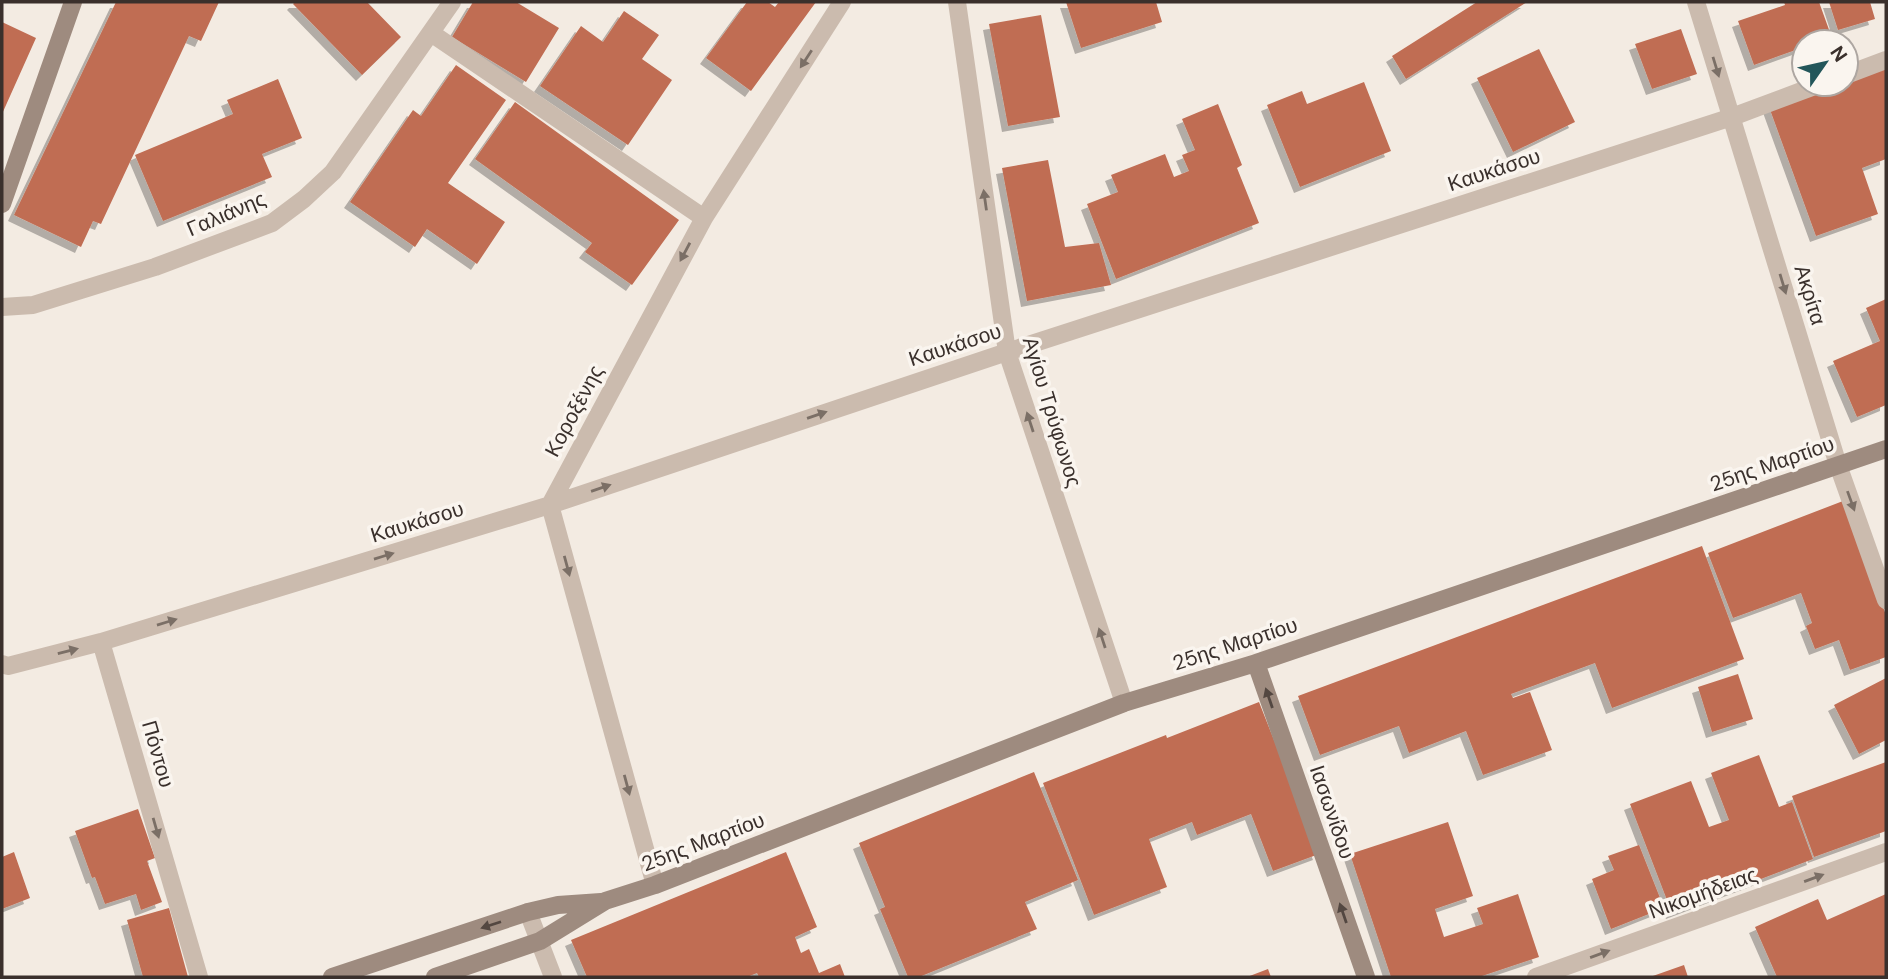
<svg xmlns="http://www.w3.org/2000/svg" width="1888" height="979" font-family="'DM Sans',sans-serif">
	<defs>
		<filter id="shadow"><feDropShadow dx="-6" dy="6" stdDeviation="0" flood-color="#0004"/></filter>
	</defs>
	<rect width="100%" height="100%" fill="#f3ebe2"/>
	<!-- building -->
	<path fill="#c06d53" filter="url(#shadow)" d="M116 2H219L201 41 189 36 101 224 93 221 81 247 14 215Z
		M295 2H367L401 37 362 75 293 4Z
		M473 2H516L559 28 526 82 452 37Z
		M747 2H768L775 7 779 2H816L751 91 706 58Z
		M1066 2H1156L1162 22 1081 48Z
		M1477 2H1527L1406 79 1392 56Z
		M1784 2H1819L1832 38 1819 42H1804V47L1754 65 1738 21 1785 5Z
		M1829 2H1870L1875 19 1838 30Z
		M624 11 659 35 642 59 672 80 628 145 540 86 581 26 603 42Z
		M1041 15 1060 117 1008 126 989 24Z
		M2 22 36 38 2 114Z
		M1681 29 1697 74 1652 89 1635 44Z
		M1539 49 1575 122 1513 152 1477 78Z
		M1886 61V159L1862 168 1878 214 1816 236 1768 104 1823 84H1846V76Z
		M456 65 506 100 448 183 505 222 477 264 427 229 415 247 350 202 413 110 421 116Z
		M278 79 302 138 262 154 272 177 163 221 135 155 233 114 227 100Z
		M1364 82 1391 151 1300 187 1267 105 1302 91 1307 104Z
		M515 102 679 220 632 285 585 252 592 243 475 159Z
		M1218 104 1242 165 1237 168 1259 223 1116 279 1087 204 1118 192 1111 175 1165 154 1174 177 1189 171 1182 155 1195 150 1182 119Z
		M1048 160 1065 247 1099 243 1111 285 1027 301 1002 168Z
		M1886 299V405L1857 417 1833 361 1880 341 1866 308Z
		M1843 501 1886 615V657L1850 670 1839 640 1815 649 1806 626 1812 623 1801 593 1733 618 1708 553Z
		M1702 546 1744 659 1612 708 1595 663 1511 694 1513 698 1530 692 1552 750 1483 775 1466 731 1409 753 1399 726 1320 755 1298 696Z
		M1738 674 1753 719 1712 732 1698 687Z
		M1886 678V740L1859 754 1834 705Z
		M1259 702 1319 854 1273 871 1251 814 1197 835 1192 822 1149 839 1167 887 1094 915 1043 783 1166 735 1167 738Z
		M1759 755 1779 807 1792 802 1813 859 1672 913 1630 804 1691 781 1709 827 1729 820 1711 773Z
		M1886 762V831L1814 857 1792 796Z
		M1034 772 1078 880 1025 902 1037 929 919 977H908L880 909 885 907 859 843Z
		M138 809 155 858 147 861 162 902 141 910 136 894 105 904 95 877 92 878 75 831Z
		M1448 822 1473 896 1435 909 1444 937 1483 924 1477 908 1518 894 1539 957 1479 977H1391L1350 854Z
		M1639 845 1664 908 1611 929 1592 879 1614 870 1608 856Z
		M14 852 30 898 2 909V857Z
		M786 852 817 927 795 937 801 953 809 949 819 973 840 964 845 977H759L757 973 747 977H587L571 940Z
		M1886 894V977H1777L1755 927 1818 899 1827 920Z
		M169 908 188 977H143L127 920Z
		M1684 965 1688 977H1650Z
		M1268 969 1271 977H1247Z"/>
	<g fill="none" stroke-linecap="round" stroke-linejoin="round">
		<!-- street -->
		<path stroke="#cbbbae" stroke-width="18" d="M957 2 1007 352 1124 703
			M1696 2 1838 465 1886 600
			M431 33 704 218
			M1846 75 1886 60
			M2 307 33 305 155 267 272 223 304 199 333 172 452 2
			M101 642 550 505 1007 352 1732 117 1820 84
			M2 664 8 666 101 642 199 977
			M655 885 550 505 704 218 842 2
			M528 912 553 977
			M1536 977 1886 852"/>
		<!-- secondary -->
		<path stroke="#9e8b7f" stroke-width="18" d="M2 204 73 2
			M1256 663 1366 977
			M332 977 528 912 558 905 601 902
			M435 977 540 941 605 901 655 885 1124 703 1256 663 1886 449"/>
	</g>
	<!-- one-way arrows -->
	<defs><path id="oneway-solid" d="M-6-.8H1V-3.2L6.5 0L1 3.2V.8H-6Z" transform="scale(1.75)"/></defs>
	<g fill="#7b6f66">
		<use href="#oneway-solid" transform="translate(806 59) rotate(123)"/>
		<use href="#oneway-solid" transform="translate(1716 67) rotate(73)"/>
		<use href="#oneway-solid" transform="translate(985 200) rotate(-98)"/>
		<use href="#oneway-solid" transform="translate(685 252) rotate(118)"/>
		<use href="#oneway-solid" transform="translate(1783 284) rotate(73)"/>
		<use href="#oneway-solid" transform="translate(817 415) rotate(-19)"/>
		<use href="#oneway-solid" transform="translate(1030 422) rotate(-108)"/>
		<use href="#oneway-solid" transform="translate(601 488) rotate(-19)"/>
		<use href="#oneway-solid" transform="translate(1851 501) rotate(70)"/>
		<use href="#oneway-solid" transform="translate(384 556) rotate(-17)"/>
		<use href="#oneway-solid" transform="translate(567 566) rotate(75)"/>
		<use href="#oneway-solid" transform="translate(167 622) rotate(-17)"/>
		<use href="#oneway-solid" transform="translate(1102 638) rotate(-108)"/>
		<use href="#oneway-solid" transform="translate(68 651) rotate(-14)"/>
		<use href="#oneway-solid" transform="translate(627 785) rotate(75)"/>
		<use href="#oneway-solid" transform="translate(156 828) rotate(74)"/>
		<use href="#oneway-solid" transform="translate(1814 878) rotate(-20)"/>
		<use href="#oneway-solid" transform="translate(1600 954) rotate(-20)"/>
	</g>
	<g fill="#534741">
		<use href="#oneway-solid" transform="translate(1269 698) rotate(-109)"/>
		<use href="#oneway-solid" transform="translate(1343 913) rotate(-109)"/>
		<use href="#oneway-solid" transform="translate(491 925) rotate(162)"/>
	</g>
	<g text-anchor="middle" stroke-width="7" stroke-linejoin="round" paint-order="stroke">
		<!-- street labels -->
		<g font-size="21" fill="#3a302c" stroke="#faf5ef">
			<text transform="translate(1494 170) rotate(-18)" y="7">Καυκάσου</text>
			<text transform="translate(226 214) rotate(-23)" y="7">Γαλιάνης</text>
			<text transform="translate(1810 295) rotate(73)" y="7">Ακρίτα</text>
			<text transform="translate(955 345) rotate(-18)" y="7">Καυκάσου</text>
			<text transform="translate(574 411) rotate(-62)" y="7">Κοροξένης</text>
			<text transform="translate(1052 412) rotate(73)" y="7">Αγίου Τρύφωνος</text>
			<text transform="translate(1772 464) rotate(-19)" y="7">25ης Μαρτίου</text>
			<text transform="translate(417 522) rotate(-17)" y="7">Καυκάσου</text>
			<text transform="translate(1235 644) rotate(-18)" y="7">25ης Μαρτίου</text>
			<text transform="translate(158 754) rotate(74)" y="7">Πόντου</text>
			<text transform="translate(1332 812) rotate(71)" y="7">Ιασωνίδου</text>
			<text transform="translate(703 842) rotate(-21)" y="7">25ης Μαρτίου</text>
			<text transform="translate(1703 893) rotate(-20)" y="7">Νικομήδειας</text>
		</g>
	</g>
	<!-- border -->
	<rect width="1888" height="979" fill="none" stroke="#3a302c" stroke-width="7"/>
	<!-- north arrow -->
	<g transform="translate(1825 63) rotate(56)"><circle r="33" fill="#faf5ef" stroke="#ada6a1" stroke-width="2"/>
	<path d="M0-5L12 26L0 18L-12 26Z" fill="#23565a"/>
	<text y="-10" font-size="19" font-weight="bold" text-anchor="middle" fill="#3a302c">N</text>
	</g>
</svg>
